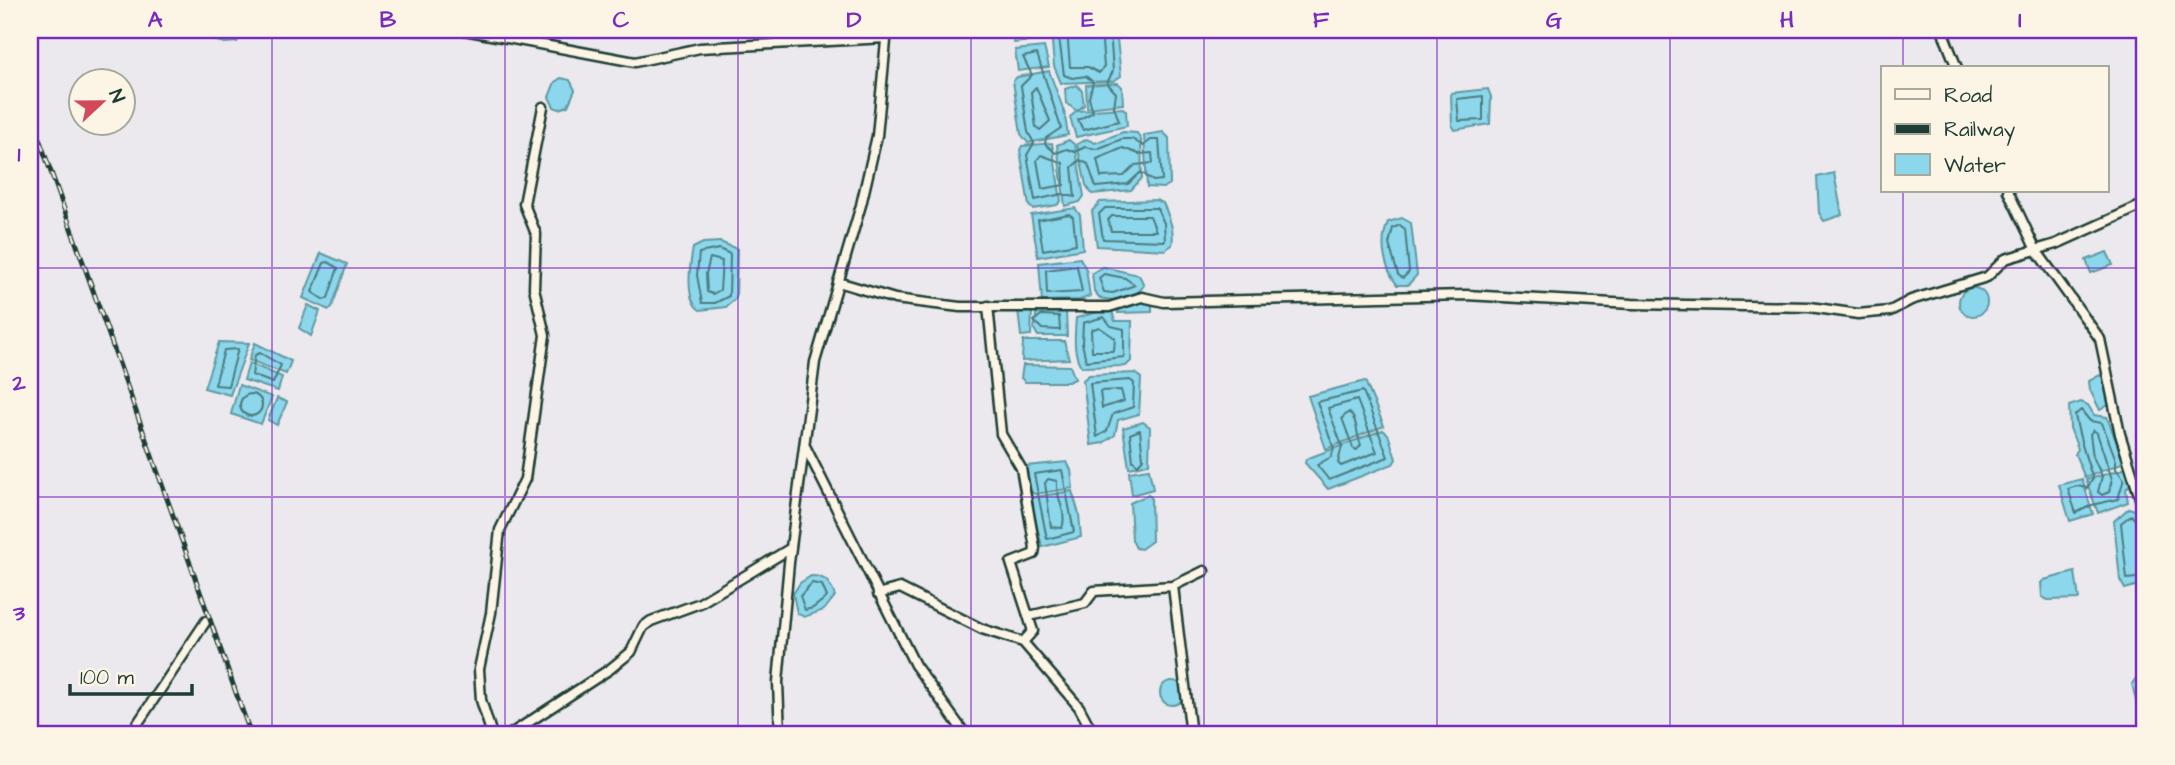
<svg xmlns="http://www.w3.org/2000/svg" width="2175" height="765" font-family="'Architects Daughter',sans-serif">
	<rect width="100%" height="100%" fill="#ebe9ed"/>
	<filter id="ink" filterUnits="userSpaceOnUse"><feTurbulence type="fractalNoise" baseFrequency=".0143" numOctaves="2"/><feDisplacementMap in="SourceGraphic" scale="14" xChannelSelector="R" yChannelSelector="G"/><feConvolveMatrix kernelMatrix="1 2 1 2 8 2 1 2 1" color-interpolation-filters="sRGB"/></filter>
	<g filter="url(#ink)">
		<!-- water -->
		<path fill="#8cd7ec" stroke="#6099a2" stroke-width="2" d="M192 30H243L237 42 225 43 195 36Z
			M1010 30H1047V35L1042 40 1014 43Z
			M1051 30H1116L1121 76 1113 81 1061 83 1054 66Z
			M1044 47 1049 67 1018 71 1015 50Z
			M1049 71 1064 111 1068 135 1028 143 1021 134 1013 81 1017 77Z
			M561 78 570 80 575 90 568 106 559 109 554 107 549 97 555 82Z
			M1118 83 1122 87 1123 104 1087 108 1086 85Z
			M1077 85 1082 91 1084 105 1077 111 1123 108 1126 111 1127 126 1076 137 1070 117 1077 111 1066 103 1065 89Z
			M1488 89 1491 97 1490 124 1455 130 1452 125 1451 93Z
			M1123 132 1137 133 1141 140 1142 178 1131 190 1092 194 1086 185 1077 144 1087 139 1095 143Z
			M1163 132 1169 138 1170 184 1163 188 1147 187 1144 135Z
			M1069 140 1075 145 1084 196 1080 202 1065 206 1057 145Z
			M1052 143 1061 201 1057 205 1033 209 1029 206 1020 150 1022 146Z
			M1834 173 1842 215 1824 221 1819 213 1817 177Z
			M1156 200 1163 203C1169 217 1175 230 1172 245L1165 250 1097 246 1092 211 1100 202Z
			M1075 208 1080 215 1083 249 1038 257 1031 215Z
			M1402 218 1411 223 1417 275 1408 285H1397C1384 267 1379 243 1388 222Z
			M720 242 737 249 736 298 726 307 700 310C684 300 690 264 693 248L703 243Z
			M2107 252 2113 265 2091 273 2086 260Z
			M321 253 347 264 332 307 329 310 303 298Z
			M1080 258 1086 269 1090 296 1080 300 1042 301 1039 263Z
			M1103 267 1139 275 1144 285C1136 299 1115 302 1100 298L1094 291 1092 273Z
			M1959 302a14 14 0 1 1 28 0a14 14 0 1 1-28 0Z
			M1139 301 1152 304V312L1118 313 1119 308Z
			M308 305 320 311 311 336 299 328Z
			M1032 309 1031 335 1021 336 1018 310Z
			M1037 309 1066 311 1067 336H1038L1034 329Z
			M1105 310 1112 311 1115 321H1132L1131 361 1126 366 1082 367C1072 355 1075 333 1076 318Z
			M1023 341H1064L1069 359 1022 361Z
			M219 342 249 343 230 395 204 388Z
			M255 343 291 361 286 374 249 360Z
			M249 363 282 377 278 391 244 380Z
			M1023 365 1070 366 1075 379 1068 382H1025L1021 378Z
			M1135 373 1141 378 1139 414 1118 420 1115 435 1103 443 1091 445 1083 380 1089 375Z
			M2100 375 2106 380 2110 404 2100 410 2090 390 2089 381Z
			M1365 381 1384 426 1326 449 1308 396Z
			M239 385 272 397 261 424 231 414Z
			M277 398 287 402 277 425 268 420Z
			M2081 402 2088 405 2094 415 2107 417 2124 462 2085 478 2075 454 2078 449 2070 428 2069 406Z
			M1143 422 1150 427 1149 464 1129 468 1123 428Z
			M1383 430 1388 434 1396 459 1393 464 1328 489 1305 463 1306 459Z
			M1067 462 1071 470 1073 488 1035 494 1031 492 1026 466Z
			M2127 468 2132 482 2126 489 2128 502 2098 513 2086 480Z
			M1149 469 1153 489 1132 495 1129 472Z
			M2082 479 2093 514 2070 521 2059 485Z
			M1072 491 1079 514 1081 537 1042 547 1030 498Z
			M1148 495 1151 497 1152 541 1141 549 1136 548 1132 540 1130 503Z
			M2129 508 2138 511 2145 529V583L2125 589 2120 580 2114 521Z
			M2075 572 2079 599 2048 600 2042 597 2041 583 2044 580Z
			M811 576C826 576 830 583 835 596L824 610 804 617 797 613 793 594 800 583Z
			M2145 675V720L2140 717 2132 684 2136 678Z
			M1160 693a12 12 0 1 1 24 0a12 12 0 1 1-24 0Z"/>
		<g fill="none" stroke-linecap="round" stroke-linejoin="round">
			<!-- shore -->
			<path stroke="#4b7b7e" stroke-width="2" d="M1058 30 1064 75 1072 78 1086 76 1093 82 1089 98 1093 112 1078 120 1083 130 1119 121 1114 107 1116 93 1107 83 1113 71 1110 30
				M1067 30 1070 67H1088L1099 73 1104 67 1101 30
				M1037 54 1061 128 1046 138 1045 144 1056 153 1067 149 1075 152 1085 147 1097 149 1122 139H1132L1143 146 1151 140H1159L1162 180 1153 181 1141 172 1128 184 1096 187 1088 164 1080 160 1072 167 1075 197 1062 194 1035 200 1027 155 1034 143 1028 132 1021 86 1032 75 1023 57Z
				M1036 87 1050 121 1040 130 1036 127 1031 92Z
				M1483 96V120L1459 121 1457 99Z
				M1123 148 1139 154 1152 153 1153 163 1135 165 1124 176 1101 177 1097 159Z
				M1041 155 1063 163 1064 185 1042 189 1037 160Z
				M1105 208H1157L1164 223 1165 241 1103 239 1099 214Z
				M1069 214 1073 217 1076 244 1043 250 1038 220Z
				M1112 216H1150L1156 231H1111L1108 220Z
				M1400 225 1405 229 1409 272 1403 278 1398 275 1389 244 1393 228Z
				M719 249 730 254 729 296 715 303H702L697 275 699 253Z
				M710 258 722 261 720 290 713 294 707 292 706 274Z
				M328 262 338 268 328 298 324 300 312 292 324 263Z
				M1077 266 1082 292 1047 294 1046 270Z
				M1104 274 1125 278 1135 285 1113 293 1104 292 1099 278Z
				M1041 315 1059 316 1060 330 1042 329 1034 321Z
				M1104 317 1111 326 1124 329V357L1086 361 1082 343 1083 323Z
				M1099 327 1115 338 1114 351H1092L1091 330Z
				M238 349 228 386 215 385 224 350Z
				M260 353 281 365 273 383 252 375 255 355Z
				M1130 380 1134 383 1133 407 1113 414 1107 431 1097 437 1090 383Z
				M1121 390 1124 401 1102 408 1100 391Z
				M1363 391 1388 457 1329 480 1317 465 1331 457 1334 449 1317 402Z
				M240 405a11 11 0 1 1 22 0a11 11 0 1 1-22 0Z
				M1357 400 1377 452 1341 466 1338 463 1342 446 1328 408Z
				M2081 410 2090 421 2102 423 2116 460V469L2124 479 2118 499 2092 505 2076 513 2068 489 2077 486 2087 488 2093 479C2086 459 2079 438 2075 415Z
				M1349 412C1358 420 1356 435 1361 445L1357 450 1353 448 1342 418Z
				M1140 430 1143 459 1138 465 1133 461 1130 434Z
				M2093 430 2097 433 2112 479 2109 492 2102 495 2098 492 2102 476 2093 457 2090 434Z
				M1062 470 1074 532 1047 539 1034 474Z
				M1048 479 1057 481C1055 497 1068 513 1062 528L1051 527 1045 483Z
				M2145 525 2139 524 2131 515 2121 523 2127 579 2145 577
				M812 583 822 585 827 597 813 608 805 610 800 596Z"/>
			<defs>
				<path id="minor" d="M464 30 635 62 700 48 886 38
					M1942 30 1957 68
					M2008 191 2036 250 2100 339 2120 434 2145 514
					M838 282 895 299 960 307H1109L1142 297 1164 302 1466 295 1632 304 1810 307 1858 314 1890 311 1911 300 1987 277 2005 259 2056 244 2145 204
					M988 306 1001 434 1021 468 1035 548 1034 554 1011 563 1033 631 1023 642
					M805 446 915 665 966 735
					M1173 586 1191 735
					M878 594 900 588 982 629 1023 642 1079 707 1094 735
					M1029 616 1085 603 1094 591 1173 586 1204 571
					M130 735 206 621
					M492 735 481 700 479 669 491 613 500 530 525 479 545 335 534 288 536 234 524 204 543 107
					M509 735 610 669 631 652 643 627 651 621 700 603 791 548
					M780 735 778 682 789 563 815 362 861 205 877 136 887 30"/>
			</defs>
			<!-- minor casing -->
			<use href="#minor" stroke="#1f3d34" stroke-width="13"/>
			<!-- minor -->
			<use href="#minor" stroke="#fcf5e5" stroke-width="8"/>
			<defs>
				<path id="rail" d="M30 113 251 735"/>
			</defs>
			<!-- rail casing -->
			<use href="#rail" stroke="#1f3d34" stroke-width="5"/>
			<!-- rail -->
			<use href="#rail" stroke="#fcf5e5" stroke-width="2.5" stroke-dasharray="8" stroke-linecap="butt"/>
		</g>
	</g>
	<!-- grid -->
	<path fill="none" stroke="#7b2cbf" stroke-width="2" stroke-opacity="0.55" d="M272 30V735M505 30V735M738 30V735M971 30V735M1204 30V735M1437 30V735M1670 30V735M1903 30V68M1903 191V735M30 268H2145M30 497H2145"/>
	<!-- margin -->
	<rect width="2175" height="765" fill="none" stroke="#fcf5e5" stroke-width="77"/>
	<!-- legend -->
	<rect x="1881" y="66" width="228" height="126" fill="#fcf5e5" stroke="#a4ab9e" stroke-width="2"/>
	<rect x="1895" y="89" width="35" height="10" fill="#fcf5e5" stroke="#a4ab9e" stroke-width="2"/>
	<text x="1944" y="102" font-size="21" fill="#1f3d34">Road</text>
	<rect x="1895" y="124" width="35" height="10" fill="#1f3d34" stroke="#a4ab9e" stroke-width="2"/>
	<text x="1944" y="136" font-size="21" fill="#1f3d34">Railway</text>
	<rect x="1895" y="154" width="35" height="21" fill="#8cd7ec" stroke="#a4ab9e" stroke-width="2"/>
	<text x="1944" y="172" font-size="21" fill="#1f3d34">Water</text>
	<!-- north arrow -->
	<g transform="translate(102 102) rotate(68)"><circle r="33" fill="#fcf5e5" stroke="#a4ab9e" stroke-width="2"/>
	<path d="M0-5L12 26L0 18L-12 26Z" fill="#d1495b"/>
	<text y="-10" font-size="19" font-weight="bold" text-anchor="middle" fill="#1f3d34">N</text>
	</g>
	<!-- scale -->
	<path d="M70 684v10h122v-10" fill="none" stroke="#1f3d34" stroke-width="3.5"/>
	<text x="80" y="684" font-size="21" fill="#1f3d34" stroke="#fcf5e5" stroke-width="5" paint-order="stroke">100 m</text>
	<rect x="38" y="38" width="2098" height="688" fill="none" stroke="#7b2cbf" stroke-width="2.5"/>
	<g font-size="23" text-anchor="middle" font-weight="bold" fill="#7b2cbf">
		<text x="155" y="27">A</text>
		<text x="388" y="27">B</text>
		<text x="621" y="27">C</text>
		<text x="854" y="27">D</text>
		<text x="1088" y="27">E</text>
		<text x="1321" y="27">F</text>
		<text x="1554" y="27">G</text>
		<text x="1787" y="27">H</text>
		<text x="2020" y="27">I</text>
		<text x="19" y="161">1</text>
		<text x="19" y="390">2</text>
		<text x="19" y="620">3</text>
	</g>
</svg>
